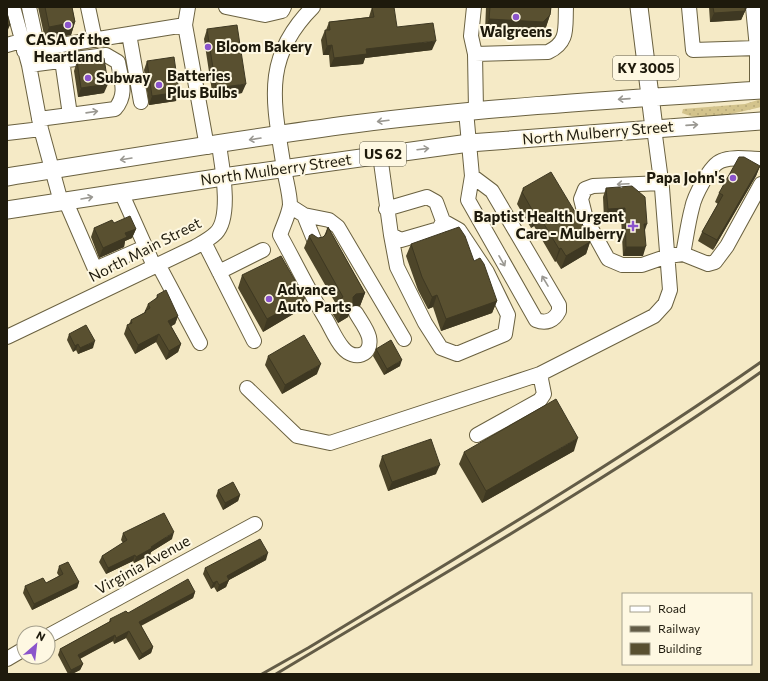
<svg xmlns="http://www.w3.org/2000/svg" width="768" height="681" font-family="Commissioner,sans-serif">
	<defs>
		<pattern id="grass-dots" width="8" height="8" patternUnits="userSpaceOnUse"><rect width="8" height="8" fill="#d3c38c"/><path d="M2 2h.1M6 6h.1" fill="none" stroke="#b5a778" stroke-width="1.8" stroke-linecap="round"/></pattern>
	</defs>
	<rect width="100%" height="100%" fill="#f5eac6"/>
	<!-- grass -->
	<path fill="url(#grass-dots)" d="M761 99V107C739 112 702 123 682 113L683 109 745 104Z"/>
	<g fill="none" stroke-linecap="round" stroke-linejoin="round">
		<defs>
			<path id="minor" d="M13 7 29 65 41 129 61 202
				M29 7 38 49
				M88 7 95 40
				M226 7 265 15 282 11 284 7
				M313 7C261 59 274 103 284 169 286 181 290 194 290 205 289 214 283 226 280 235 296 264 310 293 327 321 332 330 336 340 343 348 354 361 373 356 369 337 367 329 360 320 356 313
				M474 7 471 36 475 54 476 110
				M689 7 693 50 757 48V91
				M753 7 757 48
				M185 25 188 7
				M129 34 141 102
				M7 45 21 41
				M24 51 185 25 207 147
				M475 54 548 52C569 42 565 28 566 7
				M62 60 70 115
				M29 65 106 55 118 62C121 80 128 94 115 109L39 119
				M466 111 472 176 468 200 536 320C546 324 554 321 559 311V305L492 191 472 176
				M7 133 41 129
				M380 155 391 235 401 240 439 229 443 221 436 202 427 197 386 209
				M662 183 593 186 585 189 581 199 586 219 608 259 622 265H642L668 256 683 254 708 264 715 262 727 246 761 184
				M121 192 154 266
				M66 202 95 269 145 247
				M290 206 304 215 329 220 338 227 404 339
				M304 215 315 242
				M391 235 397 267 425 323 441 348 457 354 505 334 508 315 487 272 459 230 443 221
				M204 242 254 341
				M683 254C686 239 688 223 692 208 694 197 710 165 721 161 732 156 749 159 761 159
				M158 264 200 343
				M219 272 263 250
				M7 337 195 247C202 243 210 239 216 233 232 217 222 166 219 145
				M247 388 297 436 330 443 540 374 654 316 665 304 670 290 662 188 654 128
				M477 435 540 400 544 394 540 374
				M48 636 255 524
				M7 659 24 649"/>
			<path id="major" d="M639 7 654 128
				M7 177C123 159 238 139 354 124 489 107 625 99 761 90
				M7 210 223 177 469 143 761 121"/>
		</defs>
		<!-- minor casing -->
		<use href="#minor" stroke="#6a6140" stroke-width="16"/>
		<!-- major casing -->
		<use href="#major" stroke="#6a6140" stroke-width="19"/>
		<!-- minor -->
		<use href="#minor" stroke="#fff" stroke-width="14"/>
		<!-- major -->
		<use href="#major" stroke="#fff" stroke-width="17"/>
		<!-- rail -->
		<path stroke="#635c47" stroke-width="3" d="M262 674 308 648C461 555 615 464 761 362
			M276 674C439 576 605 482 761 372"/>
	</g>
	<!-- wall -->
	<path fill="#4d4529" d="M38 7H72L75 22 71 35 45 39Z
		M372 7 397 27 432 50 365 58 363 64 330 67 329 55H323L321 40 325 30H326L329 22 369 17Z
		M486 7H551L550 15 546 27 539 34 485 31Z
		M709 7H747L741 20 710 22Z
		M207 29 242 93 213 98 204 39Z
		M77 61 104 93 78 97 74 71Z
		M147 61 176 101 149 105 144 70Z
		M760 166 756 176 713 250 698 241 702 232 718 204 715 202 719 193Z
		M523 188 587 232 586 235 590 242 586 254 561 269 556 261 555 262 534 226 531 228 517 204Z
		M606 188 645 230 643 256H623L621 217 604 219 603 197Z
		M114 223 136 229 132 238 125 241 124 247 99 258 91 237 94 228Z
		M328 227 365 293 360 306H352L348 317 338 323 332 313 336 304 304 248 309 236 318 238 323 237 324 236Z
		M411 244 474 261 497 301 492 313 441 331 433 307 428 309 418 290 406 256Z
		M242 275 300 310 263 332 238 288Z
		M157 295 178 316 175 324 171 326 181 344 178 352 166 360 156 342 135 354 124 334 127 325 129 324 131 320 144 313 148 304 156 299Z
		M69 334 93 348 78 354 76 350 73 352 67 340Z
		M376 349 400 366 384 375 373 356Z
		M268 356 317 374 282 394 265 365Z
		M574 451 482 503 459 464 464 452Z
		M382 456 436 474 388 491 379 466Z
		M218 490 240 495 238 501 223 510 216 496Z
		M123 533 172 539 151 552 150 555 134 563 133 561 106 574 99 562 102 556 123 543 121 540Z
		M266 560 229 580 226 587 217 592 214 587 211 589 203 574 205 568Z
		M59 566 79 582 77 588 32 610 23 593 25 586 46 583 59 576 57 573Z
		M195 592 193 598 141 626 153 647 151 653 139 660 126 638 114 644 113 641 80 659 83 664 80 670 72 674H68L58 655 60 649 109 622 110 619 128 613Z"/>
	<!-- shaded-wall -->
	<path fill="#3e3822" d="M743 7H747L741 20 710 22 714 13Z
		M550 15 546 27 539 34 485 31 489 19Z
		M75 22 71 35 45 39 49 27Z
		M7 25H10L7 32Z
		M436 41 432 50 365 58 363 64 330 67 334 58 366 49Z
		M332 45 329 55H323L327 46Z
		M108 84 104 93 78 97 81 88Z
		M246 84 242 93 213 98 216 88Z
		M179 92 176 101 149 105 152 96Z
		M760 166 756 176 713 250 717 240Z
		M625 208 621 217 604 219 608 209Z
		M538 214 534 226 531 228 535 215Z
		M644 224H647L644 233Z
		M136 229 132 238 125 241 124 247 99 258 103 248 125 233Z
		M590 242 586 254 561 269 566 256Z
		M646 246 643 256H623L626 247Z
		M561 248 556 261 555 262 559 249Z
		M365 293 360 306H352L348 317 338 323 342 310 356 294Z
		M437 295 433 307 428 309 432 297Z
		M305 298 300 310 263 332 267 319Z
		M497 301 492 313 441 331 446 319Z
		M178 316 175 324 165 330 168 321Z
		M159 334 156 342 135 354 138 345Z
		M95 341 93 348 78 354 80 348Z
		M78 344 76 350 73 352 75 346Z
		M181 344 178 352 166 360 169 351Z
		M402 360 400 366 384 375 387 369Z
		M321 364 317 374 282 394 285 385Z
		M578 438 574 451 482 503 486 491Z
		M440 465 436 474 388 491 392 482Z
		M240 495 238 501 223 510 225 503Z
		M174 532 172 539 151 552 150 555 134 563 136 557Z
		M268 553 266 560 227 581 229 580 226 587 217 592 219 585 227 576Z
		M135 555 133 561 106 574 108 568Z
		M217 581 214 587 211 589 213 583Z
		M79 582 77 588 32 610 34 604Z
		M195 592 193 598 136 628 139 622Z
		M129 631 126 638 114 644 116 638Z
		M115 635 113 641 75 661 78 655Z
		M153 647 151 653 139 660 142 654Z
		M83 664 80 670 72 674H69L71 670Z"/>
	<!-- building -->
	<path fill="#595030" stroke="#3e3822" d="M45 7H72L75 22 49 27Z
		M372 7H394L397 27 433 23 436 41 366 49 367 54 334 58 332 45 327 46 325 30H330L329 22 374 17Z
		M490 7H551L550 15 543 22 489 19Z
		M713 7H745V11L714 13Z
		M7 13 10 25H7Z
		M237 25 246 84 216 88 207 29Z
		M174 57 179 92 152 96 147 61Z
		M104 58 108 84 81 88 77 61Z
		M739 157H744L760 166 717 240 702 232 723 195 719 193Z
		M551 172 587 232 585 233 590 242 566 256 561 248 559 249 538 214 535 215 522 192 524 190 523 188Z
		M632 186 645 197 647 224H644L646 246 644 247H626L625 208 608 209 606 188Z
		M130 216 136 229 125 233 127 237 103 248 94 228 112 220 114 223Z
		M328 227 365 293 356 294 353 297V304L342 310 337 301 343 297 309 236 312 234 318 238 323 237 326 234Z
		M459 227 465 236 474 261 480 258 484 264 497 301 446 319 437 295 432 297 422 277 411 244Z
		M281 256 305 298 267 319 242 275Z
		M166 290 178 316 168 321 181 344 169 351 159 334 138 345 127 325 132 323 131 320 146 312 145 311 150 308 148 304 158 297 157 295Z
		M86 325 95 341 80 348 78 344 75 346 69 334Z
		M304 335 321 364 285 385 268 356Z
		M391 340 402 360 387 369 376 349Z
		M556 399 578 438 486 491 464 452Z
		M431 439 440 465 392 482 382 456Z
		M233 482 240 495 225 503 218 490Z
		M164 513 174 532 151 547 152 548 136 557 135 555 108 568 102 556 127 540 123 533Z
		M260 539 268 553 227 576 229 580 219 585 217 581 213 583 205 568Z
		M68 562 79 582 34 604 25 586 43 578 46 583 63 574 59 566Z
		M188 579 195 592 139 622 153 647 142 654 129 631 116 638 115 635 78 655 83 664 71 670 60 649 111 621 110 619 126 611 128 613Z"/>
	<!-- one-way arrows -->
	<defs><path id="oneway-shaft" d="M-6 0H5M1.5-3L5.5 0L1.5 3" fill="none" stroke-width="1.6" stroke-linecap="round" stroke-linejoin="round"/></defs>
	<g stroke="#9a9892">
		<use href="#oneway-shaft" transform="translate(624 99) rotate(176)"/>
		<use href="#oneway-shaft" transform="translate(92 112) rotate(-8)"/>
		<use href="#oneway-shaft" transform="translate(383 121) rotate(173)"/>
		<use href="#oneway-shaft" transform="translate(692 125) rotate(-4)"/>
		<use href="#oneway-shaft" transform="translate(255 139) rotate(171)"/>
		<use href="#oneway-shaft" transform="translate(423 149) rotate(-7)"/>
		<use href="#oneway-shaft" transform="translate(126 159) rotate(171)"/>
		<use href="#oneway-shaft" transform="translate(623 184) rotate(177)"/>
		<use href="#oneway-shaft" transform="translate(87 198) rotate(-10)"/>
		<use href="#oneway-shaft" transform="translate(502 261) rotate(60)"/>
		<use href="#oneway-shaft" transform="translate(545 281) rotate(-121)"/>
	</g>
	<!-- markers -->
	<g fill="#8b54cb" stroke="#fef8e2" stroke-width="1.5">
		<circle cx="516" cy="17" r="4"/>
		<circle cx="68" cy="25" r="4"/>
		<circle cx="208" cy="47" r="4"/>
		<circle cx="88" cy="78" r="4"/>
		<circle cx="159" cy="85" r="4"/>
		<circle cx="733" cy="178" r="4"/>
		<path d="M631 220h4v4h4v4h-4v4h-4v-4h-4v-4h4z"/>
		<circle cx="269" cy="299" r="4"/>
	</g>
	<g text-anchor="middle" stroke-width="4" stroke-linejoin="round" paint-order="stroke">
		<!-- shield labels -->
		<g fill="#fef8e2" stroke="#615d4c" stroke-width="1">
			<rect x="613" y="56" width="66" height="24" rx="3"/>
			<rect x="360" y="142" width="46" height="24" rx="3"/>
		</g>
		<g font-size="14" font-weight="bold" fill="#1e1a0c">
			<text x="646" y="73">KY 3005</text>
			<text x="383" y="159">US 62</text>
		</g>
		<!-- poi labels -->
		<g font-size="15" font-weight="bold" fill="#1e1a0c" stroke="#fef8e2" text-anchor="start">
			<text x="516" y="37" text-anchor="middle">Walgreens</text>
			<text x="68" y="45" text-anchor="middle">CASA of the<tspan x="68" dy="17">Heartland</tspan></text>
			<text x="216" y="52">Bloom Bakery</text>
			<text x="167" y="81">Batteries<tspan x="167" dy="17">Plus Bulbs</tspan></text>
			<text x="96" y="83">Subway</text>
			<text x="725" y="183" text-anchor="end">Papa John's</text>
			<text x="624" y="222" text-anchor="end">Baptist Health Urgent<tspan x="624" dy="17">Care - Mulberry</tspan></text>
			<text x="277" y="295">Advance<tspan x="277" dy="17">Auto Parts</tspan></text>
		</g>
		<!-- street labels -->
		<g font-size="15" fill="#1e1a0c" stroke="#fef8e2">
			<text transform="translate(598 133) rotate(-5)" y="5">North Mulberry Street</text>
			<text transform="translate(276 170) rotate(-8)" y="5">North Mulberry Street</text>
			<text transform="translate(145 250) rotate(-27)" y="5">North Main Street</text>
			<text transform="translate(143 565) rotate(-29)" y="5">Virginia Avenue</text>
		</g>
	</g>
	<!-- border -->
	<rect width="768" height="681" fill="none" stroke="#1e1a0c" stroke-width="16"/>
	<!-- legend -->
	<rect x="622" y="593" width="130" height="72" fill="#fef8e2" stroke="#a49f8c"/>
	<rect x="630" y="606" width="20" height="6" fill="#ffffff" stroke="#a49f8c"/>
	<text x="658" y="613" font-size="12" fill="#1e1a0c">Road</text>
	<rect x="630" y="626" width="20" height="6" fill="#635c47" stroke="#a49f8c"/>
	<text x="658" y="633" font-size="12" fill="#1e1a0c">Railway</text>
	<rect x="630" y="643" width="20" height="12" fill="#595030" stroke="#a49f8c"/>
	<text x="658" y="653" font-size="12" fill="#1e1a0c">Building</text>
	<!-- north arrow -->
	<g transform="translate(36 645) rotate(28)"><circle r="19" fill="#fef8e2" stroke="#a49f8c"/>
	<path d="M0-3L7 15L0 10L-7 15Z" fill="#8b54cb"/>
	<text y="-6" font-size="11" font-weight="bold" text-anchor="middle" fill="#1e1a0c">N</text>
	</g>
</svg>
